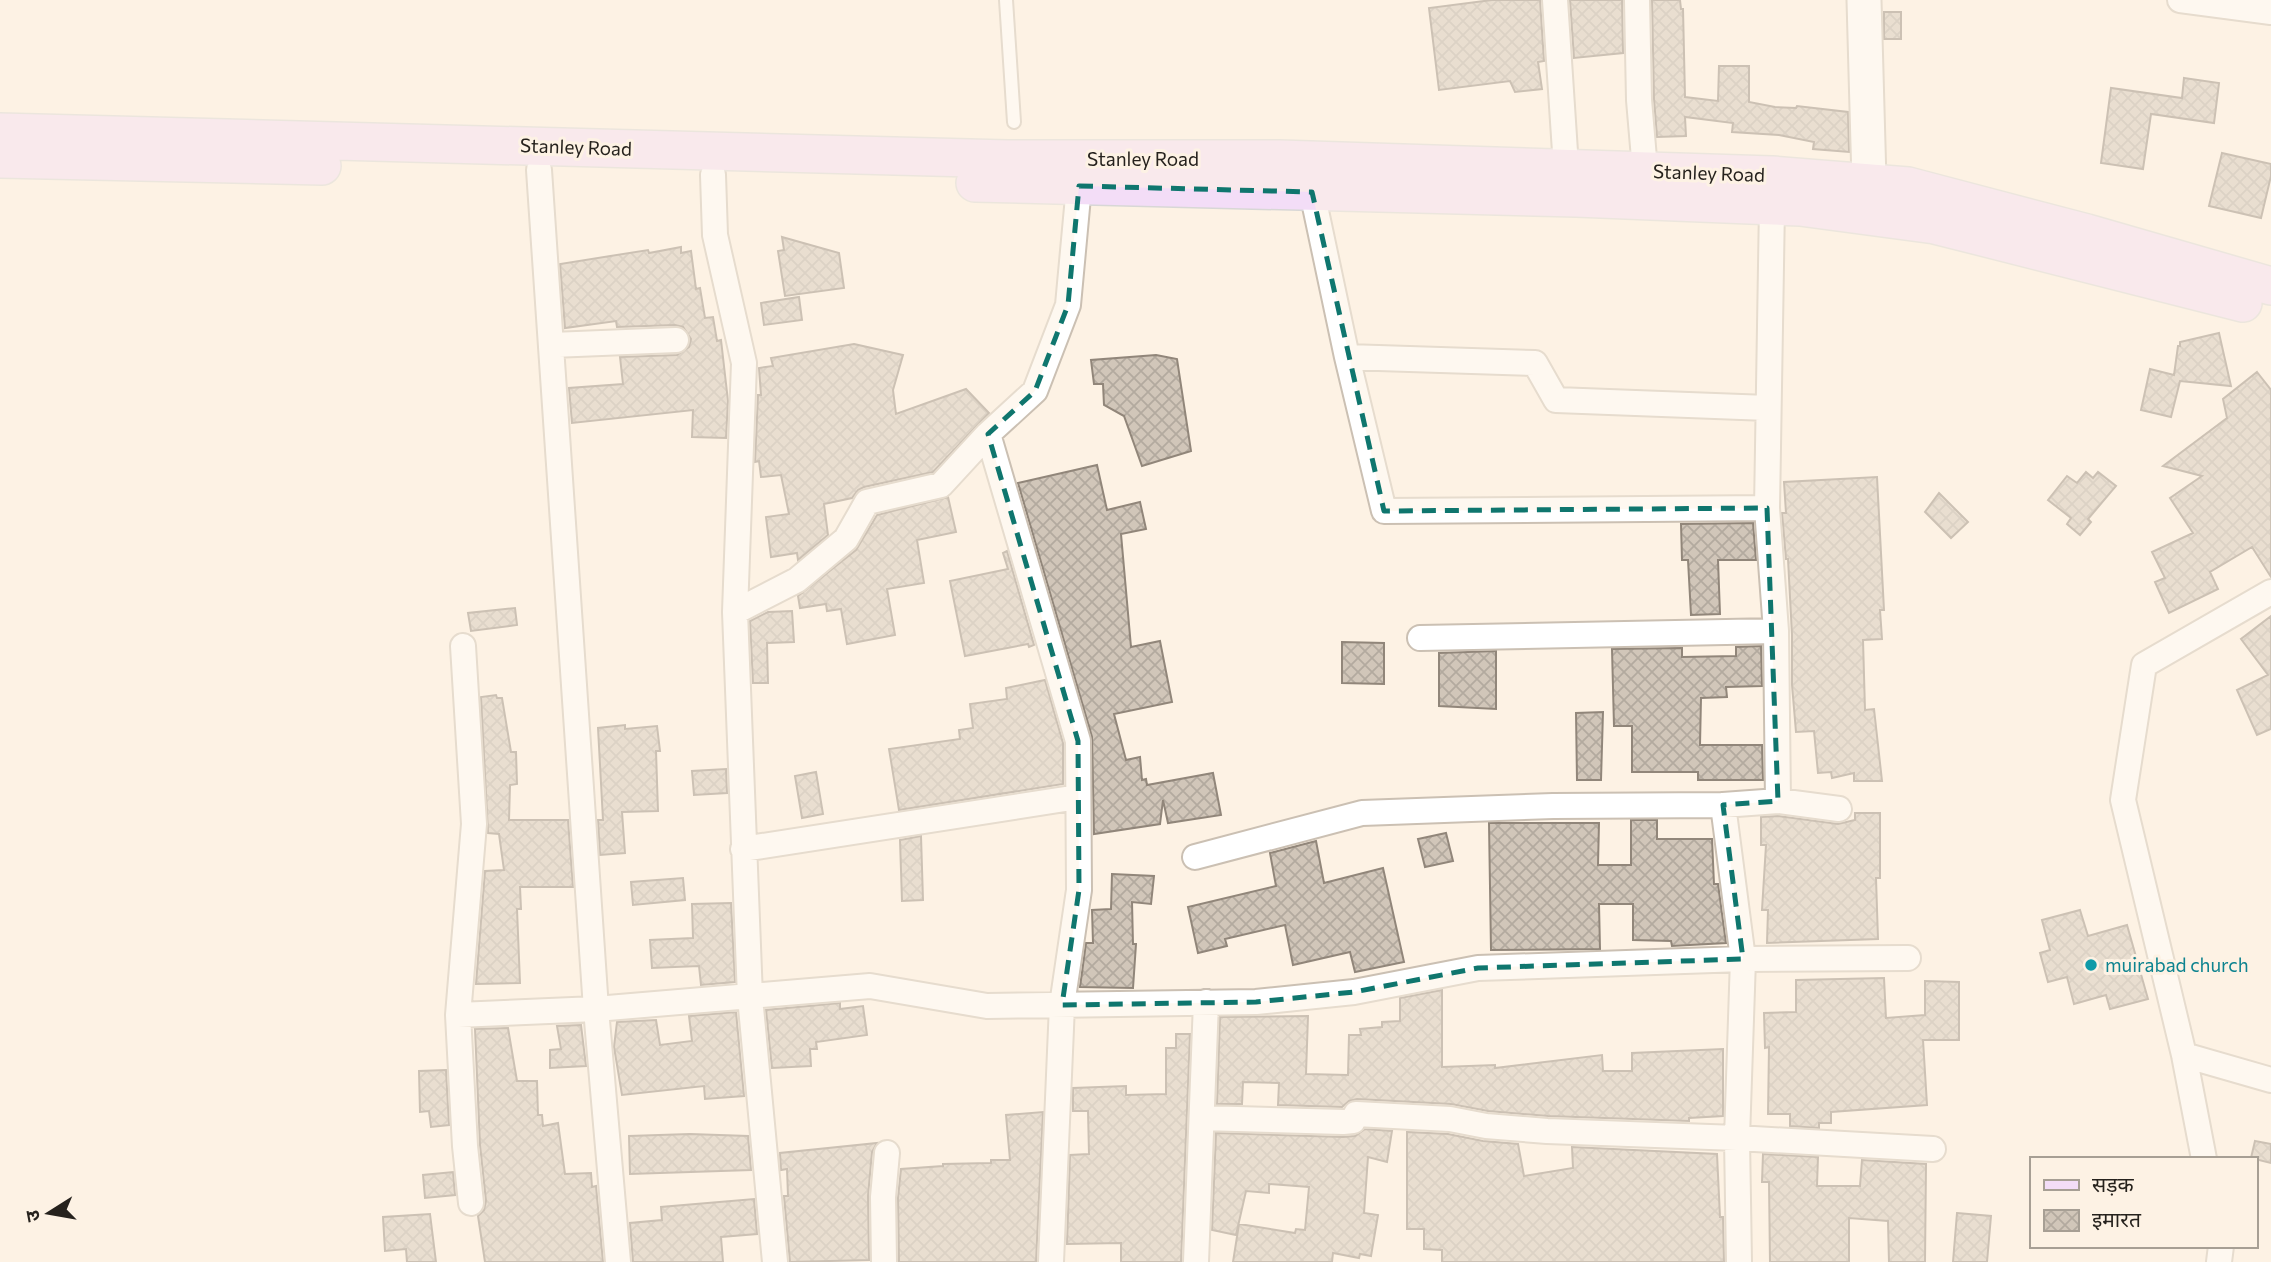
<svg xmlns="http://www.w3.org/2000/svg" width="2271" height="1262" font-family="Commissioner,'Noto Sans Devanagari',sans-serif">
	<defs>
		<pattern id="building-cross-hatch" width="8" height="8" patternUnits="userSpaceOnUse" patternTransform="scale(1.75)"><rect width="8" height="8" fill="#d1c6b9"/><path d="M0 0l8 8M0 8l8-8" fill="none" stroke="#b3aa9f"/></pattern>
	</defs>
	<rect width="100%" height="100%" fill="#fdf2e4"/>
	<!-- building -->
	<path fill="url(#building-cross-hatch)" stroke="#91867a" stroke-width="2" d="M1492 0H1540L1544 61 1538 62 1542 89 1515 92 1510 81 1439 90 1429 8Z
		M1570 0H1622L1623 53 1574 58Z
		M1652 0H1680L1681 9H1683L1685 97 1718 101 1719 66H1749V102L1775 107 1796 108 1797 106 1848 112 1849 152 1813 149 1814 142 1779 135 1732 132 1733 123 1685 117 1686 136 1657 137 1654 99Z
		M1884 12H1901V39H1884Z
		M2184 78 2219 83 2214 123 2151 114 2143 169 2101 163 2111 88 2182 98Z
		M2222 153 2271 164V176L2261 218 2209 206Z
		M782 237 839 253 844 288 785 296 778 251 784 250Z
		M681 247V253L691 251 696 289 700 288 705 318 713 317 717 341 721 340 728 401 726 438 692 437 693 410 572 423 569 388 623 384 620 357 677 355 689 347 691 339 683 327 675 325 617 327 616 321 565 328 560 264 648 250 649 253Z
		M799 297 802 320 764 325 761 303Z
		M2219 333 2231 386 2180 381 2171 417 2141 410 2150 369 2174 375 2178 346H2180V342Z
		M854 344 903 355 893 390 896 414 966 389 989 413 933 472 864 487 858 490 852 498 824 504 828 535 798 560 797 553 771 557 766 517 789 514 781 475 761 477 759 461 755 462 758 395H761L759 368 773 366 771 358Z
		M1156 355 1177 359 1191 451 1142 466 1124 416 1104 405 1103 384H1094L1091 360Z
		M2257 372 2271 390V577L2252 547 2210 572 2218 589 2169 613 2155 582 2165 578 2152 552 2193 533 2170 498 2202 476 2163 466 2227 418 2223 399Z
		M1097 465 1107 510 1140 502 1146 529 1121 534 1131 647 1160 641 1172 702 1114 714 1126 760 1140 757 1142 780 1146 779 1147 785 1213 773 1221 815 1168 823 1163 800 1160 824 1094 834 1092 737 1018 483Z
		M2086 472 2093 478 2098 472 2116 486 2088 519 2091 522 2080 535 2067 524 2071 518 2048 500 2067 476 2077 483Z
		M1877 477 1884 610H1880L1882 639 1863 640 1865 710 1874 709 1882 781H1854V773L1832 778 1831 772 1818 773 1814 731 1796 732 1792 685V635L1788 559H1786L1782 513H1786L1784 482Z
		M1939 493 1968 522 1951 538 1925 512Z
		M948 497 956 532 917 540 924 583 887 589 895 635 847 644 841 609 827 611 826 604 800 608 798 596 856 550 877 515Z
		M1753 523 1756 560H1718L1720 614 1691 615 1688 560H1682L1681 524Z
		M1007 551 1034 645 1029 647 1028 644 965 656 950 581 1008 569 1003 553Z
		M515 608 517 625 471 631 468 613Z
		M792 611 794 642 767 643 768 683H753L750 621 768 612Z
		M2271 616V729L2257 735 2237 690 2268 675 2241 639Z
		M1342 642 1384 643V684L1342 683Z
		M1761 646 1762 686 1726 687 1727 697 1701 698 1700 745H1762L1763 780H1698V772H1632V726H1614L1612 649 1682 648V657L1736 656V647Z
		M1496 651V709L1439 706V653Z
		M1045 680 1063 743V784L899 810 889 749 960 739 959 730 973 728 970 704 1007 699 1006 688Z
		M496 695 497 698H502L511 752H516L517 784 510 785 509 820H568L573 887H520L521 909H517L520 983 476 984 485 871 504 870 499 834 488 833 481 697Z
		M1603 712 1601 780H1577L1576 713Z
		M625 725V729L657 726 660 751H656L658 811 622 812 625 853 600 855 598 820H603L598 728Z
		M726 769 727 793 694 795 692 771Z
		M816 772 823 814 802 818 795 776Z
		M1855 813H1880V878H1876L1878 939 1767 943 1768 910H1762L1766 845H1761V817L1778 816 1838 824 1855 820Z
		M1631 820H1657V839H1712L1714 884H1718L1726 943 1672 946 1671 941 1633 940V904H1599L1600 949 1491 950 1489 823H1599L1598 865H1631Z
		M1446 833 1453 861 1425 867 1418 839Z
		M921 836 923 900 902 901 900 840Z
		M1316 841 1324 883 1383 868 1404 962 1355 972 1350 952 1293 965 1285 925 1225 939 1227 946 1198 953 1188 907 1276 886 1270 853Z
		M1112 874 1154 876 1151 904 1132 902 1133 944H1136L1133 988 1080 987 1086 943H1093L1092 910 1111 909Z
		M683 878 685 900 633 905 631 882Z
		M731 903 735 982 701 985 699 966 652 968 650 940 693 938 692 904Z
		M2080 910 2088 936 2127 925 2148 999 2110 1009 2106 995 2074 1004 2067 977 2048 982 2040 953 2050 950 2042 920Z
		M1884 978 1886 1018 1925 1015V981L1959 982V1040H1923L1927 1105 1831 1112V1123H1819V1128L1790 1126V1114H1768L1769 1047 1765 1048 1764 1013 1796 1012V980Z
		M1442 990V1067L1495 1065V1068L1602 1055 1603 1071H1632V1053L1723 1049V1116L1689 1118V1121L1548 1116 1488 1111 1451 1104 1357 1099 1349 1101 1342 1107 1278 1105 1279 1083 1243 1082 1242 1104H1217L1220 1017 1308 1016 1306 1074 1348 1075 1349 1035H1361L1360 1029 1382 1027V1022L1400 1021V998Z
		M840 1003V1009L863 1006 867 1035 816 1042 817 1049H810L811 1066 772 1068 766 1010Z
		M736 1012 744 1096 705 1099 704 1086 622 1095 614 1047 617 1022 656 1020 660 1045 692 1041 689 1016Z
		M581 1025 586 1066 550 1068V1050L561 1049 557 1026Z
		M508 1028 517 1081H537L538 1115H542L543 1126 558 1123 565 1174 591 1173 592 1187 596 1186 603 1262H485L478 1216 484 1210 486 1201 480 1145 475 1029Z
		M1176 1034H1190L1181 1262H1121V1243L1067 1244 1070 1155 1089 1154 1088 1111H1073V1088L1126 1086V1095L1166 1094V1048H1176Z
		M446 1070 449 1125 431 1127 429 1111 420 1112 419 1071Z
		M1043 1112 1036 1262H899L898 1198 901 1169 943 1166V1164L991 1163V1160H1010L1006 1115Z
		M1365 1129 1392 1131 1387 1162 1368 1157 1364 1213 1378 1215 1371 1256 1360 1254 1359 1258 1333 1253 1332 1262H1233L1239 1224 1295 1233 1296 1229 1305 1230 1309 1187 1269 1184V1193L1246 1191 1236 1235 1212 1230 1216 1133 1343 1137 1355 1136Z
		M1407 1132 1448 1134 1483 1141 1518 1144 1524 1176 1573 1168 1572 1147 1717 1154 1720 1217H1723L1724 1262H1442V1250L1424 1249V1229H1407Z
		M690 1134 748 1136 751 1170 630 1174 629 1136Z
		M2255 1141 2271 1144V1163L2251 1158Z
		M877 1143 872 1152 868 1196 869 1260 790 1262 784 1196H788L787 1169 781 1170 780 1153Z
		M1763 1154 1818 1157 1817 1186H1860L1862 1160 1926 1164 1925 1262H1889L1888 1221 1849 1218V1262H1770L1769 1182H1762Z
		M453 1172 455 1195 425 1198 423 1175Z
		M754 1199 757 1234 721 1237 723 1262H633L630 1223 662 1220 661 1207Z
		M1957 1213 1991 1216 1987 1262H1953Z
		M430 1214 436 1262H407L406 1249 385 1251 383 1217Z"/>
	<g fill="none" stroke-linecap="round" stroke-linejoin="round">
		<defs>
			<path id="lane" d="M1006 0 1014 122"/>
			<path id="street" d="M1555 0 1566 167
				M1637 0 1639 100 1645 170
				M2180 0 2271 12
				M539 170 596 1009 618 1262
				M713 175 715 235 744 363 735 612
				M1312 192 1347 357 1535 363 1556 400 1768 408
				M1772 205 1767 508 1776 631 1778 801
				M552 345 676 340
				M1347 357 1384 511 1767 508
				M988 434 1078 741 1079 890 1062 1005 1051 1262
				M1420 638 1776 631
				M463 646 474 824 458 1015 465 1146 471 1203
				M1723 805 1743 959 1737 1138 1739 1262
				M743 849 1078 797
				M1195 857 1362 813 1553 806 1723 805 1778 801 1839 809
				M458 1015 596 1009 870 986 987 1006 1256 1002 1354 992 1478 968 1743 959 1908 958
				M2184 1055 2271 1080
				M1202 1118 1343 1122 1353 1121 1356 1114 1450 1119 1486 1126 1547 1131 1737 1138 1933 1149
				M2204 1159 2184 1055 2123 800 2144 665 2271 592
				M775 1262 750 997 735 612 797 580 846 539 867 502 941 485 988 434 1035 391 1068 305 1079 186
				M884 1262 883 1197 887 1153
				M1196 1262 1206 1002
				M2219 1262 2221 1246"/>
			<path id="secondary" d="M1864 0 1869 181"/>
			<path id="primary" d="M0 132 1008 159H1280L1772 175 1908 186 2087 233 2271 286
				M0 159 322 166
				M975 183 1576 198 1800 207 1935 225 2243 303"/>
		</defs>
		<!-- lane casing -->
		<use href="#lane" stroke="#cbc0b3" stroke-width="16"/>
		<!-- street casing -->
		<use href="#street" stroke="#cbc0b3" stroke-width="28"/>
		<!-- secondary casing -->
		<use href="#secondary" stroke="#cbc0b3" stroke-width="37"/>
		<!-- primary casing -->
		<use href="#primary" stroke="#d8d7d6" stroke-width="40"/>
		<!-- lane -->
		<use href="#lane" stroke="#fff" stroke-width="12"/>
		<!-- street -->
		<use href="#street" stroke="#fff" stroke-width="24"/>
		<!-- secondary -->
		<use href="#secondary" stroke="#fff" stroke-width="33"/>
		<!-- primary -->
		<use href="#primary" stroke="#f3ddf7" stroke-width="37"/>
	</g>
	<!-- marked area -->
	<path d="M0 0H2271V1262H0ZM1079 186 1312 192 1384 511 1767 508 1778 801 1723 805 1743 959 1478 968 1354 992 1256 1002 1062 1005 1079 890 1078 741 988 434 1035 391 1068 305Z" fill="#fdf2e4" fill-opacity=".55" fill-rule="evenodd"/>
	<path fill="none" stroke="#0f766e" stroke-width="5" stroke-dasharray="14 9" stroke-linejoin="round" d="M1079 186 1312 192 1384 511 1767 508 1778 801 1723 805 1743 959 1478 968 1354 992 1256 1002 1062 1005 1079 890 1078 741 988 434 1035 391 1068 305Z"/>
	<!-- markers -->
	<circle fill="#0f9aa8" stroke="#fdf2e4" stroke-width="2.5" cx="2091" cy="965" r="7"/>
	<g text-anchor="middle" stroke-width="6" stroke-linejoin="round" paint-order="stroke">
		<!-- street labels -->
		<g font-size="19" fill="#26221d" stroke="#fdf2e4">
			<text transform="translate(576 147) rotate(2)" y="7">Stanley Road</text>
			<text x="1143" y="166">Stanley Road</text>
			<text transform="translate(1709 173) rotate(2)" y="7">Stanley Road</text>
		</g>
		<!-- culture labels -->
		<g font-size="19" fill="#0d838f" stroke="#fdf2e4" text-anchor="start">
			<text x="2105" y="972">muirabad church</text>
		</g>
	</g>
	<!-- legend -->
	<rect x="2030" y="1157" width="228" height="91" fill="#fdf2e4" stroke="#a79f94" stroke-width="2"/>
	<rect x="2044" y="1180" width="35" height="10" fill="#f3ddf7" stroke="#a79f94" stroke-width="2"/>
	<text x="2092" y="1192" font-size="21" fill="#26221d">सड़क</text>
	<rect x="2044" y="1210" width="35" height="21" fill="url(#building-cross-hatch)" stroke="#a79f94" stroke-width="2"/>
	<text x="2092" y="1227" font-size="21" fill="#26221d">इमारत</text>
	<!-- north arrow -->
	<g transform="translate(49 1213) rotate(259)" stroke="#fdf2e4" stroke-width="5" paint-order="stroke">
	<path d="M0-5L12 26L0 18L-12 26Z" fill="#26221d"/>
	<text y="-10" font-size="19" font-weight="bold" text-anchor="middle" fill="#26221d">उ</text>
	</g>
</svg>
